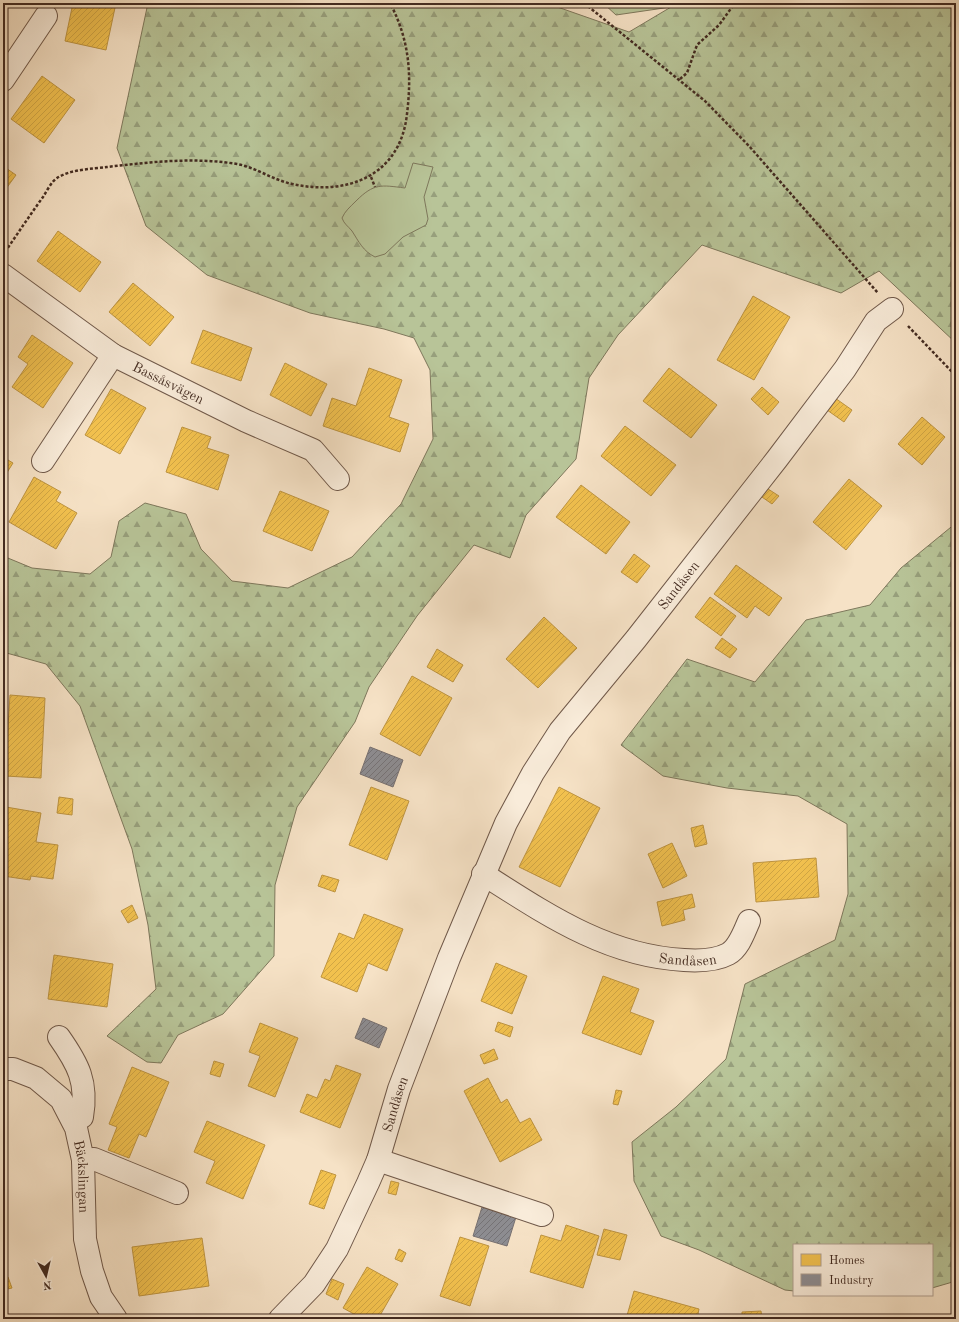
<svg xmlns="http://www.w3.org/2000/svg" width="959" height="1322" font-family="'Old Standard TT',serif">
	<defs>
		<pattern id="grass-tufts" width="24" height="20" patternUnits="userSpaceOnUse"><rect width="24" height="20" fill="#b8c498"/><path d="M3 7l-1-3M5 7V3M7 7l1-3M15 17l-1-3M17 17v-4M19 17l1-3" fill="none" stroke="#979f7c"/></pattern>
		<pattern id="forest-firs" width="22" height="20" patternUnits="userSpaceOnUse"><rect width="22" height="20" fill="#b8c498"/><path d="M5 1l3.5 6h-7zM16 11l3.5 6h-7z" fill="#979f7c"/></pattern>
		<pattern id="homes-hatch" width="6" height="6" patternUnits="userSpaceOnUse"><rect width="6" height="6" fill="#f2c14e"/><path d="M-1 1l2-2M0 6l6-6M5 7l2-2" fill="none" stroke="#d1a644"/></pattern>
		<pattern id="industry-hatch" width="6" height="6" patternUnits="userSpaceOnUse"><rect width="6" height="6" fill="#8d8d92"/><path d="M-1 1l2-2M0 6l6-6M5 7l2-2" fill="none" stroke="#757377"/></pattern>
	</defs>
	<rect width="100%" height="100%" fill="#f6e2c6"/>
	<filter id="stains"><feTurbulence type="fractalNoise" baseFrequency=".005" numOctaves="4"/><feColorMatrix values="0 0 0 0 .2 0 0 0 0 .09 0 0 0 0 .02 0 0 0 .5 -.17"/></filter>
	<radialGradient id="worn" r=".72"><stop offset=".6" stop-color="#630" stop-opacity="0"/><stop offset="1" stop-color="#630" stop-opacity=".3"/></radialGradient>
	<!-- grass -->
	<path fill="url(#grass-tufts)" stroke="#7e785c" d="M603 3H671V7L616 15Z"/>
	<!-- forest -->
	<path fill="url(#forest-firs)" stroke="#7e785c" d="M148 3H546L629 32 671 7V3H956V343L879 271 841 293 702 245 618 335 589 378 576 459 526 515 510 558 474 545 417 616 369 687 355 722 297 807 275 885 274 956 223 1014 178 1035 161 1063 147 1062 107 1036 156 989 148 925 132 849 80 706 46 664 3 652V556L32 568 90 574 111 557 119 521 145 503 186 514 201 549 232 581 288 588 352 557 401 504 433 439 430 370 414 338 384 329 310 313 207 275 146 226 117 148Z
		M956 523V1281L932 1288V1245H794V1291L785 1290 699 1250 661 1236 634 1181 632 1142 676 1107 726 1059 745 984 835 940 848 894 847 824 798 796 727 788 663 776 621 745 687 659 755 682 806 620 870 605 901 568Z"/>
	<!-- green -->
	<path fill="#b8c498" stroke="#7e785c" d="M413 163 433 167 424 197 428 219 426 225 403 237 385 254 375 257C363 251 359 242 352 231 348 226 344 224 342 218 345 211 350 207 356 201 374 183 381 185 405 188Z"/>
	<!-- homes -->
	<path fill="url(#homes-hatch)" stroke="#be9440" d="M73 3H116L106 50 65 41Z
		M42 76 75 100 44 143 11 119Z
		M3 166 16 175 3 193Z
		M58 231 101 262 80 292 37 261Z
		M133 283 174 317 150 346 109 312Z
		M753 296 790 317 754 380 717 360Z
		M203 330 252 348 241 381 191 363Z
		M32 335 73 363 43 408 12 387 28 364 18 357Z
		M285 363 327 384 311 416 270 395Z
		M369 368 402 380 389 417 409 424 400 452 323 426 332 398 356 406Z
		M669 368 717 405 691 438 643 401Z
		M762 387 779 402 768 415 751 399Z
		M111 389 146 408 120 454 85 435Z
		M835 398 852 410 844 422 827 410Z
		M922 417 945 437 922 465 898 444Z
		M625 426 676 465 651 496 601 456Z
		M182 427 211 437 207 448 229 455 218 490 166 472Z
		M3 457 13 463 3 479Z
		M34 477 61 492 56 501 77 513 56 549 9 522Z
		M849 479 882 506 846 550 813 522Z
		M581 485 630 522 606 554 556 517Z
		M765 487 779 496 772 504 759 495Z
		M280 491 329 511 312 551 263 531Z
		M634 554 650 566 637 583 621 572Z
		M736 565 782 598 769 616 755 606 747 618 714 594Z
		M710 597 736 616 721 636 695 617Z
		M544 617 577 648 538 688 506 659Z
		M722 638 737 649 730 658 715 648Z
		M437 649 463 665 453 682 427 667Z
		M412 676 452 698 420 756 380 734Z
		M10 695 45 698 41 778 5 776Z
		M371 787 409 801 387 860 349 845Z
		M559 787 600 808 560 887 519 867Z
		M59 797 73 799 72 815 57 813Z
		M6 807 41 813 36 842 58 845 53 879 31 876 30 880 3 876V825Z
		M703 825 707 844 695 847 691 828Z
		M672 843 687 876 663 888 648 854Z
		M816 858 819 897 756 902 753 863Z
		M322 875 339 880 335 892 318 886Z
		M692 894 695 907 683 910 685 920 662 926 657 902Z
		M132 905 138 918 128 923 121 911Z
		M364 914 403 929 387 971 368 963 357 992 321 977 339 933 354 939Z
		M54 955 113 964 107 1007 48 999Z
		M496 963 527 976 512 1014 481 1001Z
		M603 976 639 989 630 1012 654 1021 641 1055 582 1033Z
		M498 1022 513 1027 510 1037 495 1031Z
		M260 1023 298 1038 275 1097 248 1086 260 1056 249 1052Z
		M494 1049 498 1059 484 1064 480 1055Z
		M214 1061 224 1064 220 1077 210 1074Z
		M336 1065 361 1074 340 1128 300 1112 307 1094 317 1098 325 1079 330 1081Z
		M132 1067 169 1082 146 1137 139 1134 129 1158 108 1150 117 1127 109 1124Z
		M488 1078 501 1103 507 1099 520 1123 530 1118 542 1140 500 1162 464 1091Z
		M616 1090 622 1091 618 1105 613 1104Z
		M207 1121 265 1145 243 1199 206 1183 215 1161 194 1152Z
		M321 1170 336 1175 324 1209 309 1204Z
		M391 1181 399 1183 396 1195 388 1193Z
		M566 1225 599 1236 583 1288 530 1272 541 1235 561 1241Z
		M604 1229 627 1235 620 1260 597 1255Z
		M460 1237 489 1246 470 1306 440 1296Z
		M202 1238 209 1286 139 1296 132 1247Z
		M399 1249 406 1253 402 1262 395 1259Z
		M367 1267 398 1284 378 1319H363L343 1308Z
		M8 1277 12 1288 3 1290V1279Z
		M332 1279 344 1284 338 1300 326 1294Z
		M634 1291 699 1309 697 1319H626Z
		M761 1311 762 1319H742V1312Z"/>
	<!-- industry -->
	<path fill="url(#industry-hatch)" stroke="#777070" d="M370 747 403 760 393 787 360 774Z
		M363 1018 387 1028 379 1048 355 1038Z
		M482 1207 516 1217 507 1246 473 1236Z"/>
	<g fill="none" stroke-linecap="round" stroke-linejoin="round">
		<defs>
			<g id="minor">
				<path d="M3 80 46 16"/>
				<path id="s1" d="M3 275 113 355 246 421 313 450 338 479"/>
				<path d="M43 461 113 355"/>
				<path id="s2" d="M483 874C546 914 607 956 684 960 699 961 715 961 728 954 739 948 744 932 749 921"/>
				<path d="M59 1037C78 1064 88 1082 82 1117L73 1121"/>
				<path id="s3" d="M3 1069H13L36 1078 61 1099 76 1128 83 1160 85 1239 92 1271 101 1297 116 1319"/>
				<path d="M83 1160 94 1159 177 1193"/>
				<path d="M378 1160 542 1215"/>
				<path id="s4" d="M280 1319 314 1284 337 1249 368 1183 378 1160 399 1089 449 958 506 823 533 773 560 731 636 639 777 459 845 369 876 321 892 309"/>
			</g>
		</defs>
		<!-- minor casing -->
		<use href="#minor" stroke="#70594a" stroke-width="24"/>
		<!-- path -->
		<path stroke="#432b21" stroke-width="2.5" stroke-dasharray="3 2" stroke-linecap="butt" d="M584 3 705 101 749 146 878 293
			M680 79 687 73 697 45 719 25 735 3
			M371 177 375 187
			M5 252C18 233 30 215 43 197 47 191 51 182 57 178 71 169 92 169 107 167 150 162 194 157 237 164 254 167 270 178 288 183 344 197 400 178 407 114 412 73 409 39 390 3
			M908 326 956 376"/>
		<!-- minor -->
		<use href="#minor" stroke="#f9ecda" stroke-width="22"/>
	</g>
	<g text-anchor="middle" stroke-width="4" stroke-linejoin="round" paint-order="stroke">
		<!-- street labels -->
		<g font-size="14" fill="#432b21" stroke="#f9ecda">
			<text dy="5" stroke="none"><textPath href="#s1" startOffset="198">Bassåsvägen</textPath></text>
			<text dy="5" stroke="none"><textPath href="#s4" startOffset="844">Sandåsen</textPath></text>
			<text dy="5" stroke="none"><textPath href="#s2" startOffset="225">Sandåsen</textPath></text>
			<text dy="5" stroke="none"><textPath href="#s4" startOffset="247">Sandåsen</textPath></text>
			<text dy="5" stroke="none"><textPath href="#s3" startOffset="149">Bäckslingan</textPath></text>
		</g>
	</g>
	<!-- margin -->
	<rect width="959" height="1322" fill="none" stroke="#f6e2c6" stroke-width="16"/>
	<rect x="4" y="4" width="951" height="1314" fill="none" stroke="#432b21" stroke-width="2"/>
	<rect x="8" y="8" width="943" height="1306" fill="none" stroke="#432b21"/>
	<!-- legend -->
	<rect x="793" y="1244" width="140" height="52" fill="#f9ecda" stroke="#b09f90"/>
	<rect x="801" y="1254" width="20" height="12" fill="#f2c14e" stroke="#b09f90"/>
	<text x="829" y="1264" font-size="12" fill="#432b21">Homes</text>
	<rect x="801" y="1274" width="20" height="12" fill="#8d8d92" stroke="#b09f90"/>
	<text x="829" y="1284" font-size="12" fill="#432b21">Industry</text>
	<!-- north arrow -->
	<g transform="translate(46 1276) rotate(172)" stroke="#f9ecda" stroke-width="3" paint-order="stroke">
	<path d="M0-3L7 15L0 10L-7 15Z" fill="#432b21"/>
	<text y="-6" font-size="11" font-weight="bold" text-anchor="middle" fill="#432b21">N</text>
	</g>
	<rect width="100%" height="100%" filter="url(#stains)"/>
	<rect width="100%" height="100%" fill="url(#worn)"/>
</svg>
